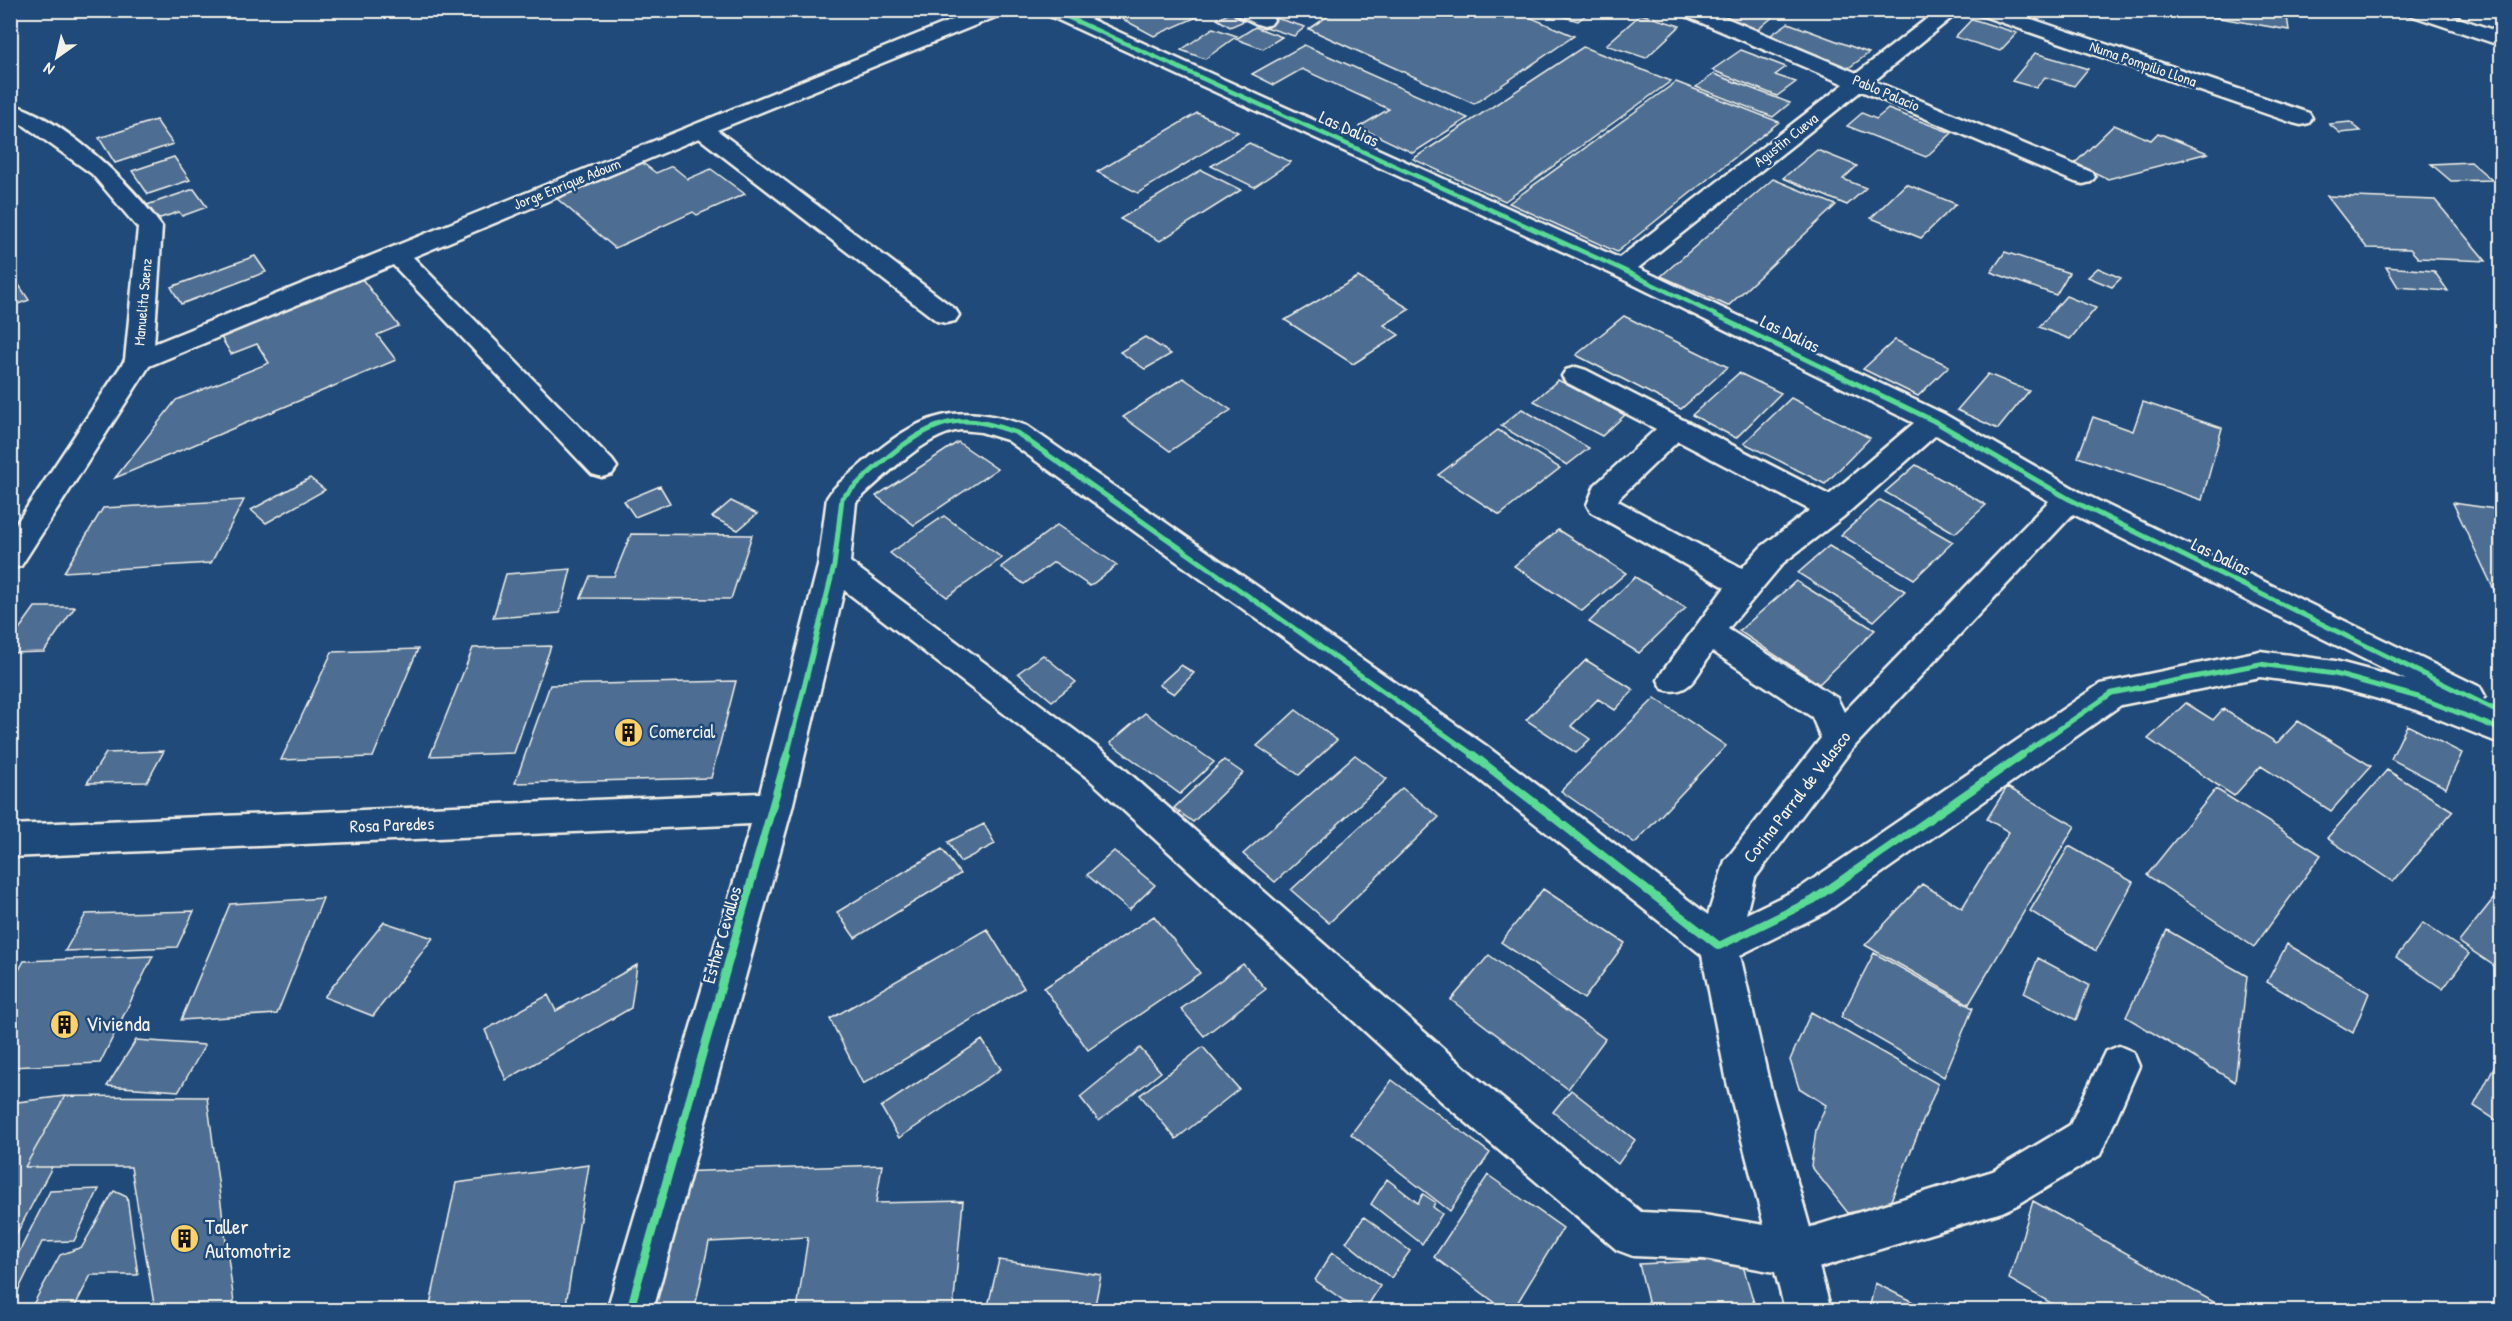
<svg xmlns="http://www.w3.org/2000/svg" width="2512" height="1321" font-family="'Patrick Hand',sans-serif">
	<style>
		.building { fill: #4d6e92; stroke: #f4f1e8; stroke-width: 1.5 }
		.lines { fill: none; stroke-linecap: round; stroke-linejoin: round }
		.lane-casing { stroke: #f4f1e8; stroke-width: 5 }
		.street-casing { stroke: #f4f1e8; stroke-width: 5 }
		.secondary-casing { stroke: #f4f1e8; stroke-width: 5 }
		.lane { fill: #1f4a7a; fill-rule: evenodd }
		.street { fill: #1f4a7a; fill-rule: evenodd }
		.secondary { fill: #1f4a7a; fill-rule: evenodd }
		.cycleway-far2-casing { stroke: #1f4a7a; stroke-width: 7 }
		.cycleway-far1-casing { stroke: #1f4a7a; stroke-width: 9 }
		.cycleway-casing { stroke: #1f4a7a; stroke-width: 11 }
		.cycleway-far2 { stroke: #5adb95; stroke-width: 4.5 }
		.cycleway-far1 { stroke: #5adb95; stroke-width: 5 }
		.cycleway { stroke: #5adb95; stroke-width: 8 }
		.labels { text-anchor: middle; stroke-width: 5; stroke-linejoin: round; paint-order: stroke }
		.far-street-label { font-size: 15px; fill: #f4f1e8; stroke: #1f4a7a }
		.street-label { font-size: 18px; fill: #f4f1e8; stroke: #1f4a7a }
		.poi-label { font-size: 18px; fill: #f4f1e8; stroke: #1f4a7a; text-anchor: start }
		.near-poi-label { font-size: 21px; fill: #f4f1e8; stroke: #1f4a7a; text-anchor: start }
	</style>
	<rect width="100%" height="100%" fill="#1f4a7a"/>
	<filter id="ink" filterUnits="userSpaceOnUse"><feTurbulence type="fractalNoise" baseFrequency=".0167" numOctaves="2"/><feDisplacementMap in="SourceGraphic" scale="12" xChannelSelector="R" yChannelSelector="G"/><feConvolveMatrix kernelMatrix="1 2 1 2 8 2 1 2 1" color-interpolation-filters="sRGB"/></filter>
	<g filter="url(#ink)">
		<path class="building" d="M1130,10H1186L1197,17L1154,36L1117,16Z
			M1337,10H1513L1574,36L1474,104L1309,29Z
			M1533,10H1562L1551,17Z
			M1567,10H1577L1587,14L1578,21L1561,16Z
			M1724,10H1781L1755,32L1714,18Z
			M2174,10H2286L2289,30Z
			M1231,13L1244,21L1230,27L1217,19Z
			M1641,14L1680,26L1646,58L1606,45Z
			M1273,17L1305,27L1294,36L1262,26Z
			M1972,19L2017,33L2000,51L1955,37Z
			M1788,23L1869,53L1846,70L1765,39Z
			M1255,27L1282,37L1263,49L1236,39Z
			M1213,28L1237,36L1205,59L1181,50Z
			M1304,45L1468,118L1413,153L1359,127L1389,109L1302,69L1274,85L1252,74Z
			M1583,47L1671,81L1505,201L1413,159Z
			M1741,50L1786,67L1775,75L1796,82L1777,96L1712,70Z
			M2035,53L2059,60L2088,69L2074,86L2045,77L2036,88L2012,81Z
			M1714,74L1790,103L1773,117L1696,87Z
			M1676,82L1779,122L1617,252L1509,203Z
			M1888,109L1952,133L1926,157L1847,126L1862,113L1876,119Z
			M1197,113L1238,132L1138,193L1097,172Z
			M156,120L173,144L115,163L99,138Z
			M2350,122L2361,131L2340,133L2329,124Z
			M2114,125L2151,140L2158,133L2208,153L2108,179L2075,163Z
			M1249,143L1291,162L1254,187L1211,166Z
			M1817,150L1857,166L1843,179L1866,188L1847,205L1783,178Z
			M174,157L190,180L148,194L132,171Z
			M640,161L656,173L672,166L688,179L711,169L745,194L697,215L693,212L615,248L555,197Z
			M2471,162L2492,180L2451,181L2431,164Z
			M1201,170L1241,190L1160,241L1120,219Z
			M1773,179L1836,205L1728,306L1661,276Z
			M1906,184L1956,204L1921,238L1871,218Z
			M194,189L207,207L182,216L179,212L157,219L147,205Z
			M2327,196L2435,200L2486,261L2418,258L2410,249L2367,248Z
			M2005,252L2069,273L2056,295L1991,272Z
			M255,256L266,272L181,304L171,287Z
			M2386,267L2434,271L2448,291L2398,287Z
			M2098,268L2121,278L2112,287L2088,277Z
			M1358,277L1410,309L1384,325L1399,335L1353,364L1285,320Z
			M362,279L399,326L377,335L396,360L115,478L176,400L269,363L257,344L231,354L219,334Z
			M17,282L29,300L10,307V284Z
			M2066,296L2096,308L2070,339L2039,327Z
			M1624,316L1728,367L1681,409L1576,355Z
			M1145,337L1171,354L1145,369L1120,352Z
			M1895,340L1949,366L1918,396L1863,369Z
			M1739,373L1781,393L1736,438L1692,415Z
			M1988,374L2029,391L1998,429L1957,410Z
			M1183,378L1231,410L1170,451L1123,417Z
			M1558,380L1625,415L1602,436L1534,401Z
			M1791,398L1870,438L1825,484L1744,443Z
			M2143,402L2222,428L2202,500L2078,457L2093,417L2133,431Z
			M1522,409L1589,448L1567,465L1501,426Z
			M1498,430L1560,468L1500,515L1438,475Z
			M958,442L997,469L914,525L876,496Z
			M1916,465L1986,505L1955,533L1885,492Z
			M310,478L325,490L266,523L251,510Z
			M660,486L670,503L635,517L624,501Z
			M244,500L211,563L64,572L103,508Z
			M1880,500L1953,542L1914,579L1841,535Z
			M731,501L757,514L738,530L712,517Z
			M2453,503L2502,510V593L2495,592Z
			M944,516L1002,558L947,597L890,553Z
			M1057,525L1117,565L1090,586L1054,562L1024,584L1001,567Z
			M1558,530L1626,573L1582,611L1514,566Z
			M631,534L752,535L731,599L581,598L590,576H614Z
			M1829,546L1905,591L1874,621L1798,573Z
			M571,569L560,613L493,618L506,574Z
			M1635,577L1686,608L1639,653L1589,622Z
			M1796,581L1875,630L1819,684L1739,631Z
			M35,607H75L44,652L10,653V642Z
			M551,646L514,753L430,756L473,648Z
			M418,649L373,757L281,760L332,652Z
			M1043,655L1076,682L1052,701L1018,673Z
			M1586,660L1634,690L1615,710L1598,699L1571,726L1590,739L1576,753L1526,720Z
			M1181,665L1194,673L1174,694L1159,685Z
			M736,681L711,778L515,783L550,685Z
			M1655,698L1726,746L1635,843L1561,791Z
			M2186,703L2213,720L2223,709L2277,743L2298,721L2371,766L2331,811L2261,766L2234,796L2148,739Z
			M1296,710L1337,740L1299,775L1257,746Z
			M1145,713L1214,762L1180,794L1110,743Z
			M2407,725L2462,753L2446,788L2391,759Z
			M164,751L147,782L87,783L106,753Z
			M1355,755L1387,779L1275,882L1243,854Z
			M1224,760L1243,773L1193,822L1174,808Z
			M2387,770L2453,811L2393,882L2327,838Z
			M2007,787L2075,826L1969,1004L1865,945L1922,884L1962,908L2009,832L1987,819Z
			M1402,788L1439,817L1329,923L1291,890Z
			M2216,789L2321,855L2254,947L2147,875Z
			M984,824L995,844L960,862L948,842Z
			M2069,846L2133,882L2096,951L2030,911Z
			M942,849L960,874L855,938L837,912Z
			M1114,851L1155,885L1129,910L1087,875Z
			M2502,888V971L2459,942Z
			M1543,889L1625,943L1584,999L1501,942Z
			M323,898L277,1014L181,1020L230,904Z
			M194,911L177,947L65,951L86,914Z
			M1154,916L1200,973L1088,1050L1044,988Z
			M384,922L433,938L373,1016L324,997Z
			M2423,923L2469,954L2443,989L2396,957Z
			M987,929L1024,988L863,1084L830,1019Z
			M2167,930L2247,976L2235,1082L2126,1017Z
			M2287,944L2369,993L2353,1033L2267,982Z
			M1874,953L1973,1008L1944,1077L1841,1017Z
			M1489,955L1605,1039L1568,1089L1451,1000Z
			M153,956L100,1063L10,1067V986L24,961Z
			M2038,958L2089,985L2076,1020L2024,993Z
			M1243,964L1266,989L1204,1036L1181,1009Z
			M637,965L631,1008L506,1080L485,1030L548,995L556,1011Z
			M1811,1012L1938,1084L1889,1205L1848,1213L1811,1166L1816,1130L1826,1105L1799,1088L1790,1060Z
			M136,1040L205,1045L179,1091L107,1086Z
			M982,1040L1001,1069L899,1138L881,1107Z
			M1203,1047L1239,1089L1176,1139L1140,1095Z
			M1140,1048L1161,1072L1099,1121L1080,1097Z
			M2502,1051V1124L2474,1106Z
			M1392,1080L1490,1153L1450,1211L1351,1134Z
			M1571,1090L1635,1140L1618,1164L1553,1112Z
			M65,1096L25,1167H52L10,1246V1103Z
			M65,1096L207,1097L235,1310H155L131,1167H25Z
			M589,1165L565,1310H429L456,1183Z
			M882,1165L876,1203L963,1201L953,1310H797L808,1237L709,1242L695,1307L644,1309L675,1172Z
			M1488,1175L1563,1228L1513,1310H1505L1434,1257Z
			M1387,1179L1418,1203L1423,1194L1435,1202L1433,1207L1442,1214L1422,1244L1371,1204Z
			M99,1189L74,1241L42,1242L10,1307V1270L50,1191Z
			M114,1191L127,1197L138,1275H91L73,1310H30L60,1255L82,1247Z
			M2033,1201L2228,1310H2063L2009,1279Z
			M1364,1217L1410,1251L1391,1278L1346,1242Z
			M1332,1252L1380,1286L1365,1310H1357L1315,1280Z
			M1741,1259L1756,1310H1650L1639,1264Z
			M999,1260L1101,1275L1094,1310H987Z
			M1875,1283L1929,1310H1869Z"/>
		<g class="lines">
			<defs>
				<path id="lane" d="M2119,1046L2133,1052L2139,1066L2100,1155L2017,1205L2002,1212L1795,1275L1779,1269L1773,1253L1779,1237L1993,1171L2070,1125L2105,1052Z"/>
				<path id="street" d="M977,10H1006L1003,14L717,130L955,309L959,315L955,321L946,323L937,321L699,138L413,257L612,460L617,467L612,474L602,477L592,474L393,265L149,366L139,369L129,366L125,360L129,354Z
					M1042,10H1070L1619,258L1844,84L1681,14L1678,10H1707L1857,73L1938,10H1961L1874,81L2091,172L2095,177L2091,182L2083,184L2075,182L1861,91L1638,268L1944,414L2080,492L2480,687L2485,696L2478,706L2502,715V744L2411,708L2335,687L2260,677L2121,705L1826,912L1740,955L1769,1082L1817,1253L1816,1256L1831,1310H1785L1775,1272L1704,1259L1633,1256L1617,1250L1441,1101L1089,779L844,590L792,808L653,1310H607L751,824L10,857V825L760,793L818,566L827,498C835,484 851,474 863,463C920,414 955,400 1027,426L1485,745L1708,915L1725,861L1821,738L1812,717L1712,651C1699,671 1691,698 1663,689L1658,680L1663,671L1725,587L1591,512L1587,505L1595,485L1656,429L1566,382L1562,376L1566,370L1576,367L1586,370L1829,495L1914,423L1612,274L1045,14ZM961,430L981,432L1007,440L1461,765L1702,955L1727,1082L1764,1225L1704,1215L1641,1212L1471,1073L1113,759L850,562L856,502C883,478 925,434 961,430ZM1936,435L2049,501L1844,712L1837,698L1728,629L1783,563L1843,517ZM1678,441L1810,510L1761,547L1742,568L1618,501L1620,497ZM2073,514L2406,680L2335,661L2260,651L2100,684L1800,888L1746,914L1755,878L1851,750Z
					M1233,10C1247,10 1265,7 1274,20L1271,24L1264,26L1257,24L1236,14Z
					M1974,10H2005L2309,113L2312,118L2309,123L2301,125L2293,123L1977,14Z
					M2404,10H2435L2502,33V46L2407,14Z"/>
				<path id="secondary" d="M10,104C62,117 132,184 162,227L153,360L21,566L10,569V533L125,360L138,228L92,174L25,126L10,119Z"/>
			</defs>
			<use href="#lane" class="lane-casing"/>
			<use href="#street" class="street-casing"/>
			<use href="#secondary" class="secondary-casing"/>
			<use href="#lane" class="lane"/>
			<use href="#street" class="street"/>
			<use href="#secondary" class="secondary"/>
			<defs>
				<path id="cycleway-far2" d="M1052,10L1621,269L1740,327"/>
				<path id="cycleway-far1" d="M1737,326L1934,421L2069,499L2502,713
					M787,756L834,566L842,498C871,472 913,428 953,422C974,418 997,426 1017,433L1475,756
					M2020,756L2112,693L2260,664L2335,674L2418,697L2502,730"/>
				<path id="cycleway" d="M1473,755L1719,946L1813,900L2022,755
					M630,1310L787,755"/>
			</defs>
			<use href="#cycleway-far2" class="cycleway-far2-casing"/>
			<use href="#cycleway-far1" class="cycleway-far1-casing"/>
			<use href="#cycleway" class="cycleway-casing"/>
			<use href="#cycleway-far2" class="cycleway-far2"/>
			<use href="#cycleway-far1" class="cycleway-far1"/>
			<use href="#cycleway" class="cycleway"/>
		</g>
	</g>
	<defs>
		<symbol id="building-disc" viewBox="-11 -11 22 22"><circle r="9.5" fill="#ffd166" stroke="#1f4a7a"/><path d="M-4-6H4V6H1V3H-1V6H-4ZM-2.5-4.3h1.7v1.8h-1.7ZM.8-4.3h1.7v1.8H.8ZM-2.5-1h1.7V.8h-1.7ZM.8-1h1.7V.8H.8Z" fill="#111"/></symbol>
	</defs>
	<g fill-rule="evenodd">
		<use href="#building-disc" x="612" y="716" width="33" height="33"/>
		<use href="#building-disc" x="48" y="1008" width="33" height="33"/>
		<use href="#building-disc" x="168" y="1222" width="33" height="33"/>
	</g>
	<g class="labels">
		<g class="far-street-label">
			<text transform="translate(2143 64) rotate(19)" y="5">Numa Pompilio Llona</text>
			<text transform="translate(1886 93) rotate(23)" y="5">Pablo Palacio</text>
			<text transform="translate(1786 140) rotate(-38)" y="5">Agustin Cueva</text>
			<text transform="translate(567 184) rotate(-22)" y="5">Jorge Enrique Adoum</text>
			<text transform="translate(143 302) rotate(-85)" y="5">Manuelita Saenz</text>
		</g>
		<g class="street-label">
			<text transform="translate(1349 129) rotate(24)" y="6">Las Dalias</text>
			<text transform="translate(1790 334) rotate(26)" y="6">Las Dalias</text>
			<text transform="translate(2221 557) rotate(26)" y="6">Las Dalias</text>
			<text transform="translate(1797 797) rotate(-52)" y="6">Corina Parral de Velasco</text>
			<text transform="translate(392 825) rotate(-2)" y="6">Rosa Paredes</text>
			<text transform="translate(722 935) rotate(-74)" y="6">Esther Cevallos</text>
		</g>
		<g class="poi-label">
			<text x="649" y="738">Comercial</text>
		</g>
		<g class="near-poi-label">
			<text x="86" y="1031">Vivienda</text>
			<text x="205" y="1234">Taller<tspan x="205" dy="24">Automotriz</tspan></text>
		</g>
	</g>
	<rect width="2512" height="1321" fill="none" stroke="#1f4a7a" stroke-width="36"/>
	<rect x="18" y="18" width="2476" height="1285" fill="none" stroke="#f4f1e8" stroke-width="2" filter="url(#ink)"/>
	<g transform="translate(57 57) rotate(214)" stroke="#1f4a7a" stroke-width="4.5" paint-order="stroke">
	<path d="M0-4.5L10 22L0 15L-10 22Z" fill="#f4f1e8"/>
	<text y="-9" font-size="16" font-weight="bold" text-anchor="middle" fill="#f4f1e8">N</text>
	</g>
</svg>
